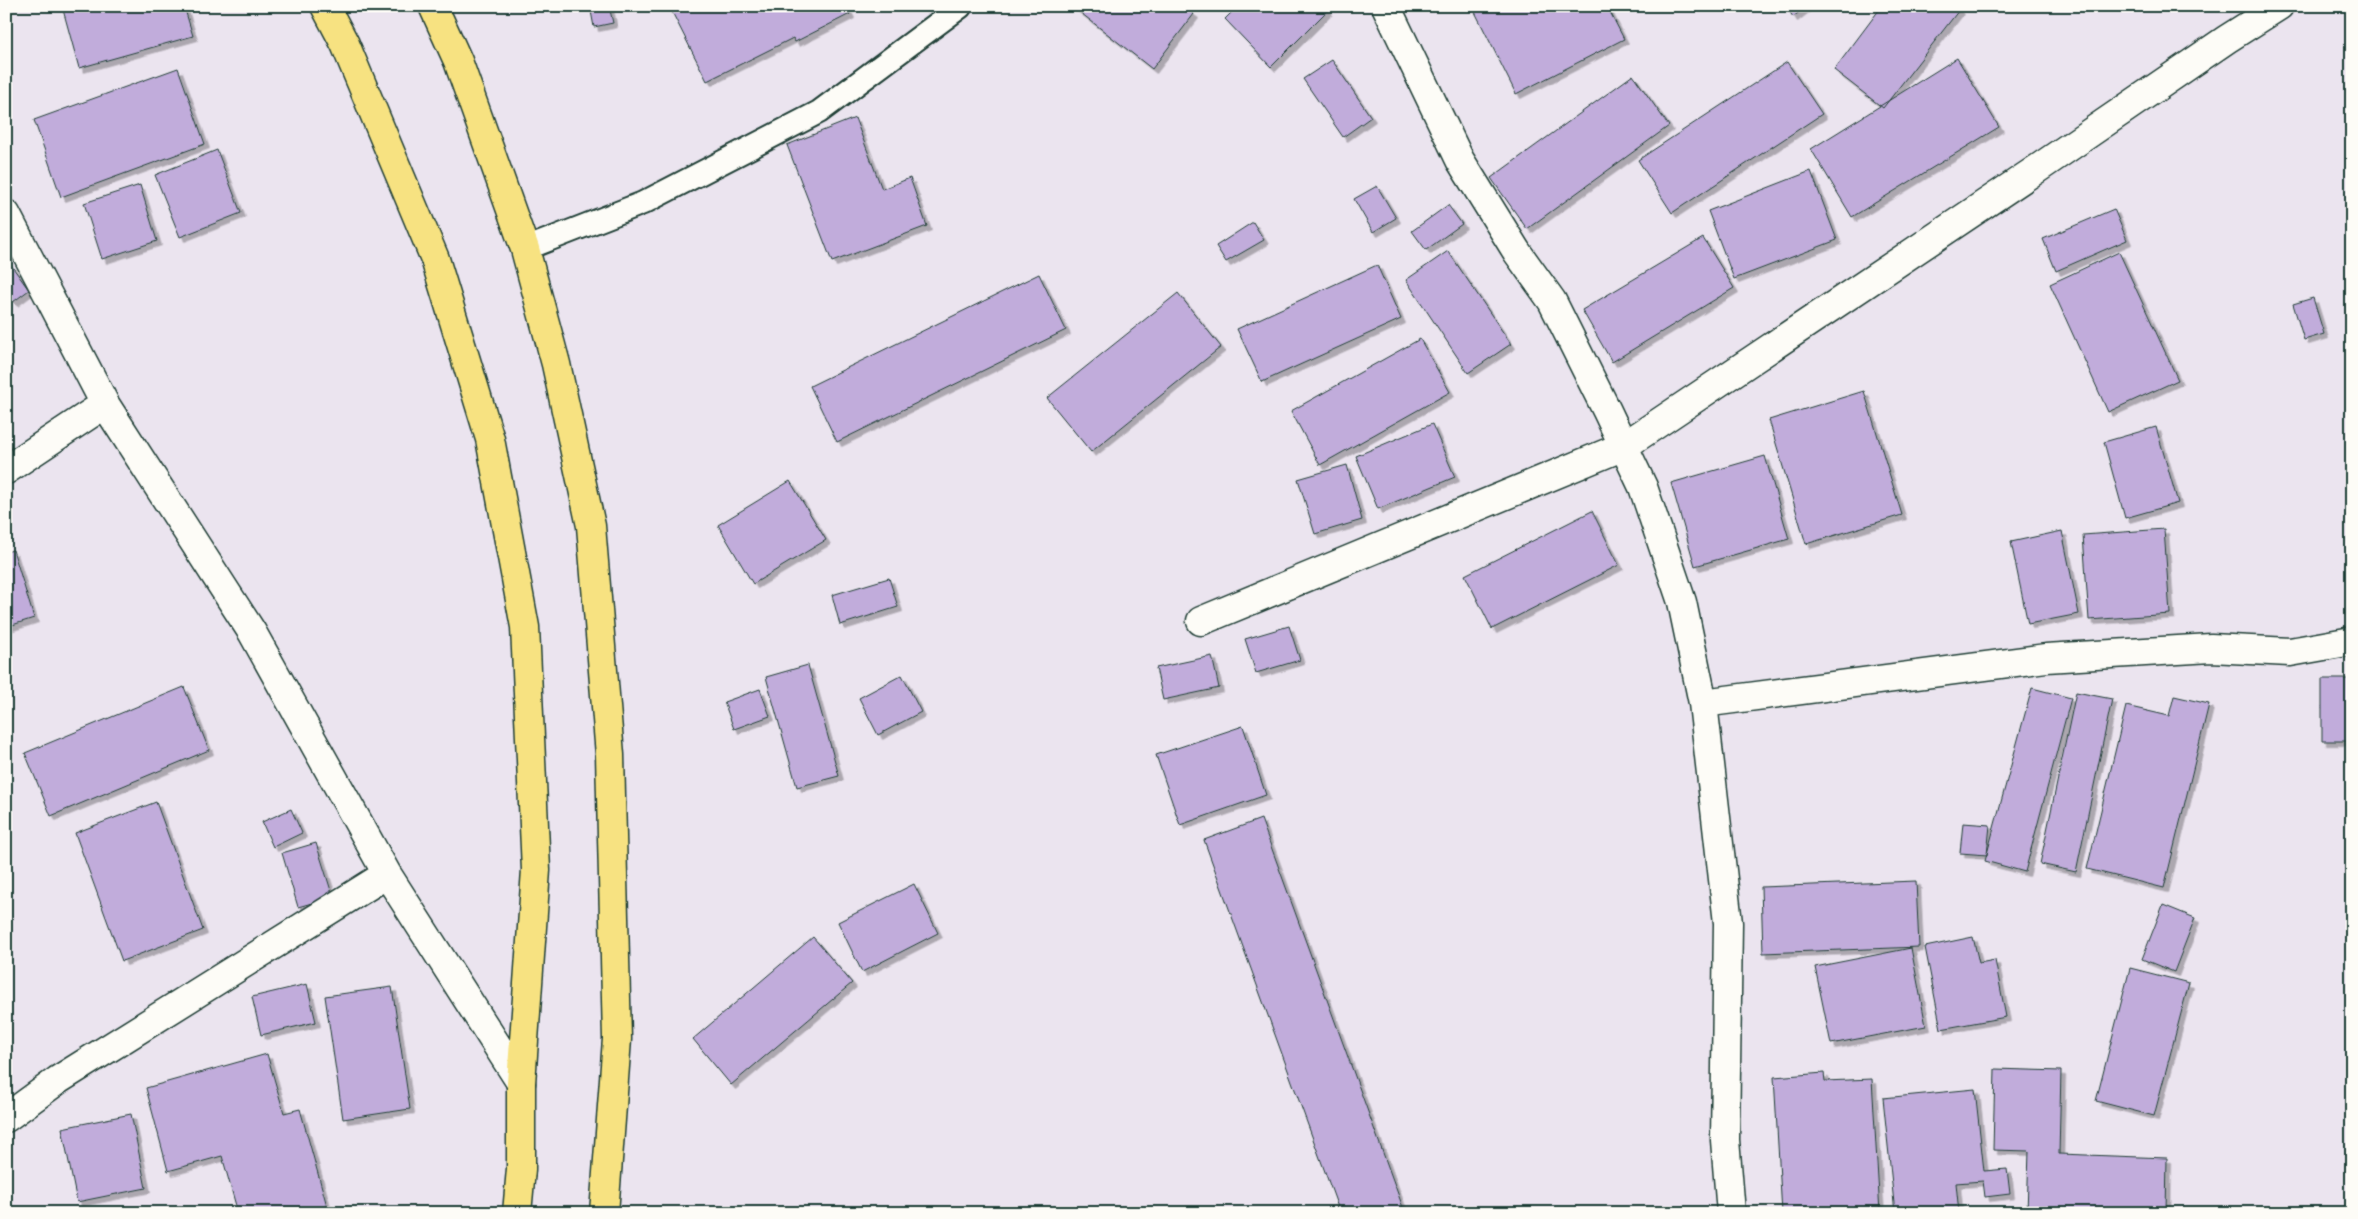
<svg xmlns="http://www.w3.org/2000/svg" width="2358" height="1219" font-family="'Architects Daughter',sans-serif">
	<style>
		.building { fill: #c1acdb; stroke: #1f3d34; filter: url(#shadow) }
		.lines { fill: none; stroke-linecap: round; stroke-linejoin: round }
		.lane-casing { stroke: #1f3d34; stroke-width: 26 }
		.street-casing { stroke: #1f3d34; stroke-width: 31 }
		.primary-casing { stroke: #1f3d34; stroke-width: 31 }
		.lane { stroke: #fdfcf7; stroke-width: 22 }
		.street { stroke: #fdfcf7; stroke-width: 28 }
		.primary { stroke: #f7e281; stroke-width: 28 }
	</style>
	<defs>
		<filter id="shadow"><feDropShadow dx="4.5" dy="4.5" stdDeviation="0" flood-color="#0004"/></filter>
	</defs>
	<rect width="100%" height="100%" fill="#ebe4ef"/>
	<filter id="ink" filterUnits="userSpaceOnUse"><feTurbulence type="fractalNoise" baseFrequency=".02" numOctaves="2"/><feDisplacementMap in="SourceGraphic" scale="10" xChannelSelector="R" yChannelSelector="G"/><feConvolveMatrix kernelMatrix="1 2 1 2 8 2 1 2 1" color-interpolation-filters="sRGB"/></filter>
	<g filter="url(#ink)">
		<path class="building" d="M62,6H184L193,36L79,68Z
			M590,6H609L613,23L594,27Z
			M669,6H846L850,14L795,42L793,38L707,81Z
			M1072,6H1183L1194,14L1152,69Z
			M1238,6H1324L1328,10L1271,67L1225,19Z
			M1486,6H1607L1624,39L1516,94L1475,12Z
			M1786,6H1807L1793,17Z
			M1882,6H1955L1959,10L1883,108L1834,70Z
			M1957,58L1999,127L1852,217L1811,149Z
			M1332,60L1371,117L1343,137L1303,79Z
			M1787,62L1822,114L1672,213L1638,160Z
			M178,68L205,144L61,197L34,120Z
			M1633,75L1669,126L1527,229L1491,178Z
			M855,118L882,189L910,178L927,226L832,262L787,145Z
			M217,150L241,213L180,237L155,175Z
			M1811,171L1837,240L1734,279L1708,211Z
			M140,185L157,241L102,259L84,203Z
			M1377,186L1396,218L1373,232L1354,199Z
			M1448,205L1462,224L1426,250L1412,231Z
			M2114,209L2127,240L2056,271L2043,239Z
			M1253,222L1264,240L1226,262L1216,246Z
			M1703,238L1734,288L1612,362L1582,310Z
			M1448,251L1511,344L1468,373L1406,280Z
			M2119,252L2178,380L2108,412L2050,284Z
			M11,265L29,290L13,302L6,293V269Z
			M1377,265L1401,319L1262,382L1237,329Z
			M1039,274L1066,330L837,442L810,386Z
			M1178,293L1221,347L1091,452L1047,398Z
			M2313,298L2324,334L2304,340L2293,304Z
			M1420,339L1450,392L1320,465L1291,411Z
			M1864,391L1902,515L1806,544L1769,420Z
			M1432,424L1455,477L1378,509L1356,456Z
			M2156,427L2178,503L2125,518L2104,442Z
			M1765,456L1789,539L1695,566L1671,483Z
			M1347,465L1362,520L1315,534L1298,479Z
			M790,481L826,540L753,584L718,525Z
			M1592,511L1619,565L1492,629L1465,575Z
			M2164,529L2170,614L2089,620L2083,535Z
			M2062,531L2079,614L2028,624L2011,542Z
			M13,550L34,618L6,627V552Z
			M889,578L898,607L840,625L832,595Z
			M1289,626L1300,660L1256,673L1245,639Z
			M1212,656L1219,688L1163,700L1156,668Z
			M808,665L839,776L797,787L766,677Z
			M902,675L921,712L878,735L859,698Z
			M2322,679H2352V741H2322Z
			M184,687L209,750L51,816L25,753Z
			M2032,688L2071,698L2025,872L1985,861Z
			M760,689L770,716L734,729L724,702Z
			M2076,692L2112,699L2076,872L2040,864Z
			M2174,696L2209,704L2164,888L2087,869L2126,706L2169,716Z
			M1243,726L1266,795L1180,825L1156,755Z
			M156,802L203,930L122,961L75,833Z
			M291,809L302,833L273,847L262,822Z
			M1261,819L1405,1213H1340L1204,840Z
			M1963,823L1990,825L1987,855L1960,853Z
			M316,843L333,897L298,907L282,853Z
			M1916,881L1919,947L1763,953L1761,887Z
			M914,884L938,933L862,972L838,922Z
			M2163,905L2195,918L2174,972L2142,959Z
			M813,937L852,983L731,1085L693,1039Z
			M1973,937L1979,963L1995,960L2006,1017L1941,1029L1925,947Z
			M1911,948L1926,1026L1831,1044L1815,967Z
			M2130,968L2189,983L2154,1116L2096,1101Z
			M307,984L316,1022L261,1035L252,997Z
			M392,987L410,1109L343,1119L325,996Z
			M267,1054L284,1113L300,1109L327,1206L304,1213H238L222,1156L168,1171L146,1088Z
			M1995,1069L2061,1071L2059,1154L2167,1158L2166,1213H2027L2029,1151L1993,1150Z
			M1824,1073L1825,1081L1872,1079L1880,1213H1782L1774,1077Z
			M1975,1089L1984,1171L2007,1169L2010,1194L1985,1197L1983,1181L1956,1183L1959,1213H1895L1883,1098Z
			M131,1114L146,1188L77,1202L62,1128Z
			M6,1198L15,1213H6Z"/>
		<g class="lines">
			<defs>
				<path id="lane" d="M525,249L643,203L819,112L960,7"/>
				<path id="street" d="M1386,6L1460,160L1517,252L1552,301L1607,411L1643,487L1682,602L1703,703L1728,923L1725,1140L1731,1213
					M6,214L105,404L252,632L387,874L521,1083
					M6,470L105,404
					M1201,621L1624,446L2040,167L2227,39L2279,6
					M1703,703L2046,658L2211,648L2290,652L2352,641
					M6,1118L58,1080L387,874"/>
				<path id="primary" d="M325,6L345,44L435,259L490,439L525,627L536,870L521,1083V1169L517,1213
					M433,6L458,61L525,249L556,364L591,526L610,755L617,1039L604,1213"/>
			</defs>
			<use href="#lane" class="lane-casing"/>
			<use href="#street" class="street-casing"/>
			<use href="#primary" class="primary-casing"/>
			<use href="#lane" class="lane"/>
			<use href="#street" class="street"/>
			<use href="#primary" class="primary"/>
		</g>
	</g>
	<rect width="2358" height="1219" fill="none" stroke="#fdfcf7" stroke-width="25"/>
	<rect x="12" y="12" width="2333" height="1194" fill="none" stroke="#1f3d34" stroke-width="2" filter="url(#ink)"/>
</svg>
